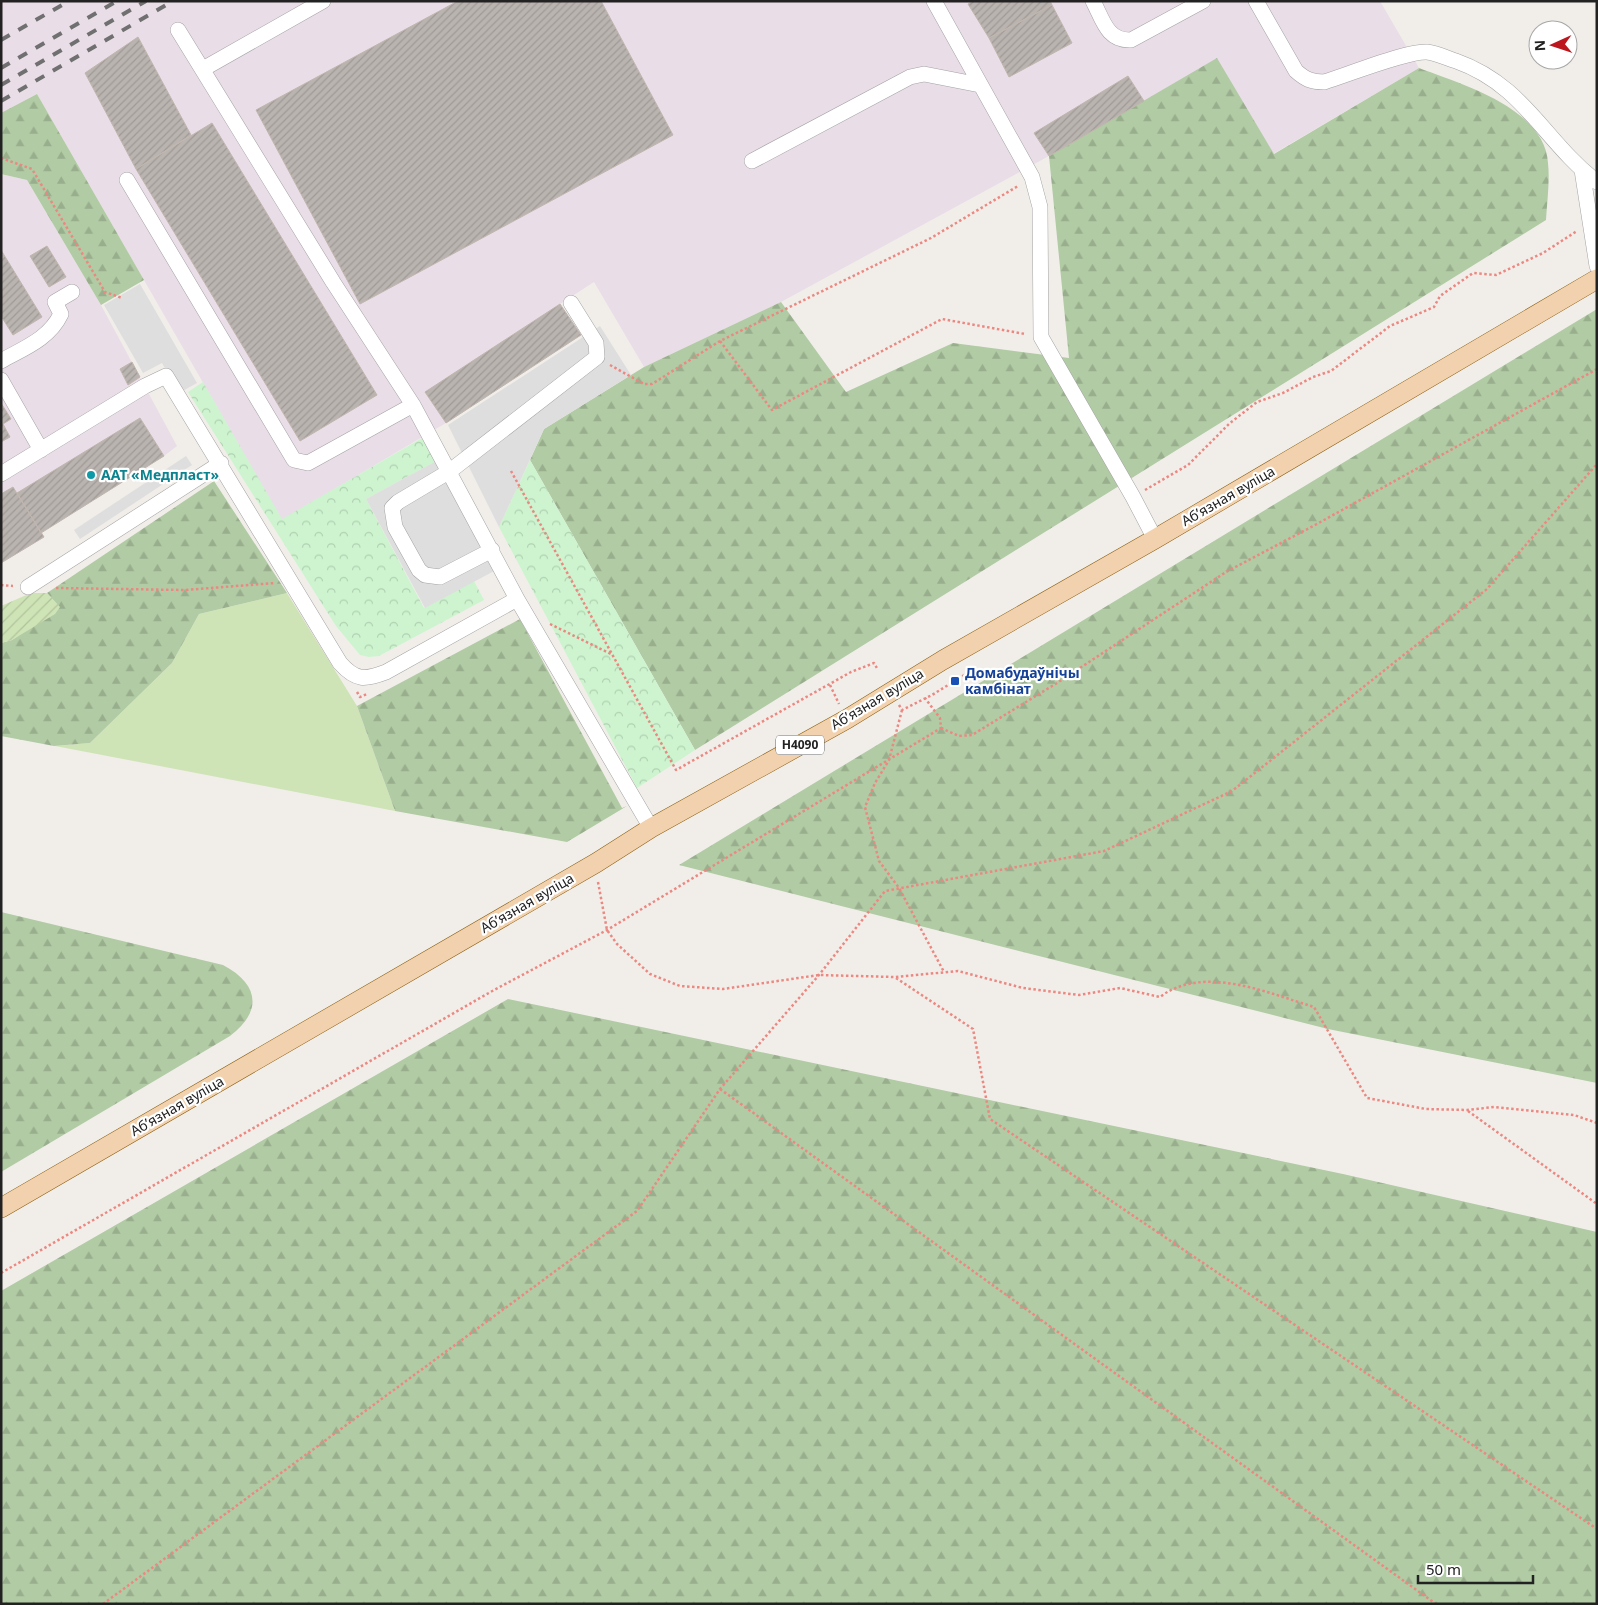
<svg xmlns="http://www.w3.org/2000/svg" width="1598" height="1605" font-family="'Noto Sans',sans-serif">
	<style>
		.industrial { fill: #e9dde7 }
		.grass { fill: #cfe4b6 }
		.forest { fill: url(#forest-firs) }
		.park { fill: url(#park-crowns) }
		.garden { fill: url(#garden-furrows) }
		.parking { fill: #dedede }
		.building { fill: url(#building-hatch); stroke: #c1b6ae }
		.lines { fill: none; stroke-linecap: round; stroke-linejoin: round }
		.minor-casing { stroke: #a3a3a3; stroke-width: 16 }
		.major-casing { stroke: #8e6012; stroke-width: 20 }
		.path { stroke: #eb8881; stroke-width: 2.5; stroke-dasharray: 2.5 2.5; stroke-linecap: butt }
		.minor { stroke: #fff; stroke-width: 15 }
		.major { stroke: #f2d2ae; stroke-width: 19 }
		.rail { stroke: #707070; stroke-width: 4; stroke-dasharray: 10 10; stroke-linecap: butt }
		.culture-dot { fill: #0f9aa8; stroke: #fff; stroke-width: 2 }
		.transit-dot { fill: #1a4fb4; stroke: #fff; stroke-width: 2 }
		.labels { text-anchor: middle; stroke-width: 4.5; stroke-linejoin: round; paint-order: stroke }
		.shield { fill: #fff; stroke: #646464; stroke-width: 1 }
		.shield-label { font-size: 12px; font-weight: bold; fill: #222 }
		.culture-label { font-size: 14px; font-weight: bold; fill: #0d838f; stroke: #fff; text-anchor: start }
		.street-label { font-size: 14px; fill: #222; stroke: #fff }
		.transit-label { font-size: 14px; font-weight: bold; fill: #164399; stroke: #fff; text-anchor: start }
	</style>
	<defs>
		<pattern id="forest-firs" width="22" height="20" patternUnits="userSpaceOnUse" patternTransform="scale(1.25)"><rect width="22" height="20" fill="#b1cba4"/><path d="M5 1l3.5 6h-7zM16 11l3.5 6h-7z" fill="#98ae8d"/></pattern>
		<pattern id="park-crowns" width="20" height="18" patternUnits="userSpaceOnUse" patternTransform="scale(1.25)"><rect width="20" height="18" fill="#cdf4cf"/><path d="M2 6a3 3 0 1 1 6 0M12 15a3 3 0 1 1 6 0" fill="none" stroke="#b0d1b1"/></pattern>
		<pattern id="garden-furrows" width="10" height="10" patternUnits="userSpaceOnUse" patternTransform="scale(1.25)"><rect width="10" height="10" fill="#cfe4b6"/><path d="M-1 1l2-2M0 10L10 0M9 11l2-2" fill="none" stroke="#b1c39c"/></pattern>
		<pattern id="building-hatch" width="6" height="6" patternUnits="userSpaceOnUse" patternTransform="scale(1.25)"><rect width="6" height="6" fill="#bab4b0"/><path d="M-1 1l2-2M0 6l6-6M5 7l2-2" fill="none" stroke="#a09a97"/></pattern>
	</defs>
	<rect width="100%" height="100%" fill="#f1eeea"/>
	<path class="industrial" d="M1,1H1380L1419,68L1273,154L1217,59L1049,156L781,302L644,367L594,282L560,304L581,335L446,423L282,520L37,94L1,113Z
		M1,174L27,180L101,305L177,446L164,456L41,532L44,537L1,563Z"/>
	<path class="grass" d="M287,593L357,706L395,811L55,746L90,743L172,663L199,614Z"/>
	<path class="forest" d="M1217,58L1274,154L1419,68C1461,84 1545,108 1548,163C1550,181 1547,202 1546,220L695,750L530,460L544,429L644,367L781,302L846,392L953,343L1069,358L1049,156Z
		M37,94L144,280L101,305L27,180L1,174V113Z
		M1597,309V1083L1328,1029L679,865Z
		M214,481L287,593L199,614L172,663L90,743L54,746L1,736V643L12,640L59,607L47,593Z
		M520,619L622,808L627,806L567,842L395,811L357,706Z
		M1,912L223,965C259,984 263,1011 230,1036L1,1172Z
		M508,999L1343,1174L1597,1232V1604H1V1291Z"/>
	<path class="park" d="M203,382L282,519L429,434L438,460L366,499L424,608L474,581L484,600L379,656L369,657L360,655L336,626L188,392Z
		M530,460L695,750L637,788L499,527Z"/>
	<path class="garden" d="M31,593H47L60,607L55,614L12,640L1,643V606Z"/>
	<path class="parking" d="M140,284L197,383L179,393L162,363L143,373L104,305Z
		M600,326L631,375L544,429L499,527L448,425Z
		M186,456L192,465L80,539L74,530Z
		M438,460L496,570L425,608L366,499Z"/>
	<path class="building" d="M458,1H601L673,135L360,304L256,110Z
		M973,1H1050L1052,5L989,38L968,4Z
		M1052,5L1072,43L1009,77L989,38Z
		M138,37L191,135L136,169L85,73Z
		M1128,76L1144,101L1049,156L1034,133Z
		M212,123L377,395L300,441L136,169Z
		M47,246L66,277L49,287L30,256Z
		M1,250L42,317L13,335L1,316Z
		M560,304L581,335L446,423L425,392Z
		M132,362L140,377L128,385L120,369Z
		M1,403L11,419L3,424L10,437L1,442Z
		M140,418L164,456L41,533L17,493Z
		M13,487L44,537L1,563V494Z"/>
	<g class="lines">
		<defs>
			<path id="minor" d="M934,1L1032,177L1040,207L1041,337L1133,497L1155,539
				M1093,1C1103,20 1107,41 1131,40L1203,1
				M1256,1L1296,71C1305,79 1311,82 1324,82C1347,75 1406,51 1427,52C1436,53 1447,58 1456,61C1524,85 1544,141 1597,182
				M178,30L333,282L413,405L517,599
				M203,69L323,1
				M752,161L910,77L924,74L980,85
				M1582,170L1597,266
				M127,180L294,460L308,463L413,405
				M1,361C24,348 49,339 61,314L55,302L72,292
				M1,380L41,450
				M1,474L145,386L166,376L340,663C356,681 365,680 386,672L517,599L651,828
				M492,550L440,577L425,575L419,570L395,527L392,508L398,502L450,471L597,357L596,343L571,303
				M28,587L221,463"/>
			<path id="major" d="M1,1208L596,863L651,828L847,719L943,660L1155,539L1597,279"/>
		</defs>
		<use href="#minor" class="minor-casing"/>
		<use href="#major" class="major-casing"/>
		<path class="path" d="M1,158L32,169L105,292L122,298
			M720,341L772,410L942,319L1025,334
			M610,365L644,384H652L720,341L931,238L1018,186
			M511,471L676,770L851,672L874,663L878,670
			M1145,490L1188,465L1230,423L1257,402L1283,393L1313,377L1331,371L1390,326L1434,307L1440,296L1473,273L1496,275L1543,253L1577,231
			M1,585L13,586
			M56,588L185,590L275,583
			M550,624L611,654
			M830,685L839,704
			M357,692L360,697L367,694
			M899,705L902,710L932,695L974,669
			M902,710L889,760L875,783L865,807L879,861L899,888L944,972
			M941,728L959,736L972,735L1057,683L1226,572L1315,525L1597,369
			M598,882L607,930L617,944L650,974L680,986L723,989L819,975L895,977L958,971L1023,988L1079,995L1120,988L1160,997C1203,964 1268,993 1314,1007L1367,1098L1426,1109L1467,1110L1494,1107L1574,1115L1597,1123
			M896,978L973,1029L990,1119L1597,1529
			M720,1089L1436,1604
			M1468,1111L1597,1204
			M1,1273L494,990L607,930L941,728L940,718L925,698
			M103,1604L637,1211L720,1089L819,975L885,891L1104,851L1232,791L1487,589L1597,464"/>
		<use href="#minor" class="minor"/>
		<use href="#major" class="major"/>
		<path class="rail" d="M1,40L69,1
			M1,68L117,1
			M1,85L146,1
			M1,101L173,1"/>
	</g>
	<circle class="culture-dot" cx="91" cy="475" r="5"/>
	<rect class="transit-dot" x="950" y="676" width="10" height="10" rx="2.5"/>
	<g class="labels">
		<rect class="shield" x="776" y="735.5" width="48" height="19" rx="4"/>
		<g class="shield-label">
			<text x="800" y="749">Н4090</text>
		</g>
		<g class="culture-label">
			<text x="101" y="480">ААТ «Медпласт»</text>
		</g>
		<g class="street-label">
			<text transform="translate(1228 496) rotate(-30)" y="5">Абʼязная вуліца</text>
			<text transform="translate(877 699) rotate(-31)" y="5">Абʼязная вуліца</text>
			<text transform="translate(527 903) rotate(-30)" y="5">Абʼязная вуліца</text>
			<text transform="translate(177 1106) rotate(-30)" y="5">Абʼязная вуліца</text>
		</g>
		<g class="transit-label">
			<text x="965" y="678">Домабудаўнічы<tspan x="965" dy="16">камбінат</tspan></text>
		</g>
	</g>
	<rect width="1598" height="1605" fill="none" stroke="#222222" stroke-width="5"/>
	<g transform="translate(1553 45) rotate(267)"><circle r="24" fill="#ffffff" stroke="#a7a7a7"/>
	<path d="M0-4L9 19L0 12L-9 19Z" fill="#bc171e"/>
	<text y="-8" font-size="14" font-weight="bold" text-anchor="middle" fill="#222222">N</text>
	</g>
	<path d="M1418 1575v8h115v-8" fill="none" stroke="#222222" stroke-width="2.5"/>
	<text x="1426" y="1575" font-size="15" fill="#222222" stroke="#ffffff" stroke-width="4" paint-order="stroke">50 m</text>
</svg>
